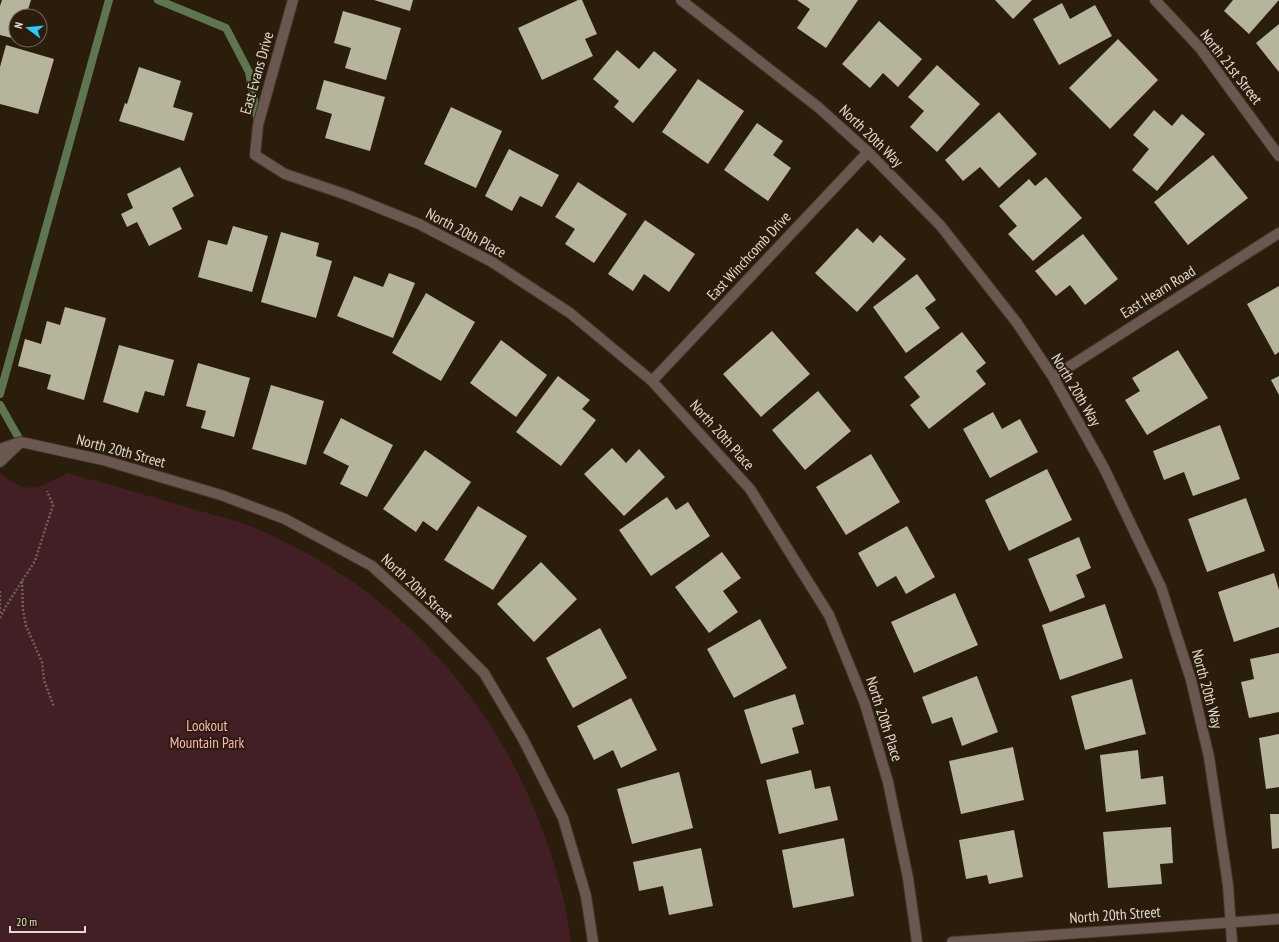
<svg xmlns="http://www.w3.org/2000/svg" width="1279" height="942" font-family="'PT Sans Narrow',sans-serif">
	<style>
		.green { fill: #421f25 }
		.lines { fill: none; stroke-linecap: round; stroke-linejoin: round }
		.stream { stroke: #5e7551; stroke-width: 8 }
		.building { fill: #b6b49c }
		.minor-casing { stroke: #443727; stroke-width: 12 }
		.path { stroke: #6d6253; stroke-width: 2.5; stroke-dasharray: 2 2; stroke-linecap: butt }
		.minor { stroke: #695750; stroke-width: 10 }
		.labels { text-anchor: middle; stroke-width: 4; stroke-linejoin: round; paint-order: stroke }
		.street-label { font-size: 15px; fill: #e2dacf; stroke: #2a1d0c }
		.park-label { font-size: 15px; fill: #feb2bc; stroke: #2a1d0c }
	</style>
	<rect width="100%" height="100%" fill="#2a1d0c"/>
	<path class="green" d="M0,473C28,496 38,489 67,473C112,485 156,498 200,511C217,516 236,520 253,527C396,587 500,701 549,848C559,879 567,910 571,942H0Z"/>
	<g class="lines">
		<path class="stream" d="M158,0L226,28L249,72L258,123
			M0,394L109,0
			M0,405L21,442"/>
	</g>
	<path class="building" d="M2,0H31L26,16H16V39L0,35V6Z
		M374,0H413L410,11Z
		M578,0H582L597,34L585,39L593,56L542,80L518,28Z
		M797,0H858L826,48L797,28L810,9Z
		M995,0H1032L1013,19Z
		M1233,0H1279L1249,34L1224,11Z
		M1062,3L1070,19L1095,5L1112,36L1059,65L1033,19Z
		M343,11L401,28L386,80L345,68L351,48L334,43Z
		M879,21L922,59L898,87L883,73L870,88L842,64Z
		M1279,24V72L1256,43Z
		M1118,39L1158,80L1110,129L1069,88Z
		M6,45L54,59L38,114L0,104V67Z
		M617,50L639,69L654,51L677,70L633,123L614,107L619,101L593,79Z
		M937,65L980,104L937,152L910,127L924,111L908,97Z
		M139,67L181,81L173,107L193,113L184,141L119,121L125,103L127,104Z
		M698,79L744,111L708,164L662,132Z
		M324,80L385,97L370,151L325,138L332,114L316,109Z
		M451,107L502,131L476,188L424,164Z
		M1154,110L1172,126L1182,114L1205,134L1157,191L1132,170L1149,149L1133,135Z
		M999,112L1037,154L999,188L980,167L963,181L945,160Z
		M757,123L783,141L773,155L791,168L768,201L724,170Z
		M509,149L559,175L542,207L520,196L512,211L485,196Z
		M1213,155L1248,198L1188,245L1154,202Z
		M180,167L194,196L172,208L182,229L149,246L137,222L127,227L121,214L133,208L127,194Z
		M1046,177L1082,218L1033,261L1008,234L1017,226L999,206L1029,179L1035,186Z
		M578,182L627,214L594,263L565,244L575,229L555,217Z
		M645,220L695,254L669,292L644,274L633,291L608,274Z
		M233,226L268,236L252,292L198,277L208,240L227,245Z
		M857,228L873,243L880,235L906,259L857,312L815,273Z
		M281,232L319,243L316,256L332,261L316,318L261,302Z
		M1083,234L1118,279L1085,305L1070,285L1056,296L1035,271Z
		M389,273L415,283L393,338L337,316L354,276L383,287Z
		M917,274L936,300L925,308L940,328L906,353L873,307Z
		M1279,286V352L1275,355L1247,304Z
		M426,293L475,322L441,381L392,353Z
		M65,307L106,318L84,400L47,389L51,375L18,366L25,339L41,344L47,321L60,325Z
		M772,331L810,374L761,417L723,374Z
		M962,332L986,363L976,371L986,384L929,429L910,405L920,397L904,377Z
		M501,340L547,375L516,417L470,383Z
		M119,345L174,360L164,396L145,391L138,413L103,402Z
		M1178,350L1208,398L1147,435L1125,400L1140,391L1132,378Z
		M198,363L250,378L234,437L201,428L206,411L186,406Z
		M558,376L590,400L582,409L596,420L561,466L516,432Z
		M1279,376V395L1271,380Z
		M271,385L324,401L306,465L252,449Z
		M818,391L851,431L805,470L772,430Z
		M993,412L1002,429L1020,419L1038,452L990,478L963,429Z
		M341,418L393,445L367,497L340,484L349,466L323,453Z
		M1220,425L1240,479L1193,496L1184,472L1164,480L1153,451Z
		M612,448L626,463L639,449L665,477L624,516L584,474Z
		M425,450L471,482L437,531L423,521L416,532L383,509Z
		M871,454L900,502L846,535L816,487Z
		M1047,469L1072,520L1009,551L985,500Z
		M667,497L676,510L688,502L710,536L651,576L619,530Z
		M1246,498L1265,551L1207,572L1188,519Z
		M478,506L527,536L493,590L444,560Z
		M907,526L935,577L906,594L896,576L877,587L858,553Z
		M1079,537L1091,568L1076,575L1085,597L1050,612L1028,559Z
		M722,552L741,578L723,591L738,612L709,633L675,587Z
		M541,562L577,599L534,642L497,604Z
		M1274,573L1279,590V627L1234,642L1218,592Z
		M955,593L978,645L914,673L891,622Z
		M1105,604L1123,658L1060,680L1042,625Z
		M760,619L787,668L734,698L707,649Z
		M600,628L627,678L573,708L546,658Z
		M1279,653V712L1249,718L1241,682L1254,679L1250,659Z
		M977,676L998,732L962,746L952,717L932,724L922,697Z
		M1132,679L1146,734L1085,750L1071,696Z
		M795,694L804,724L792,728L799,753L761,764L744,710Z
		M631,698L657,750L621,768L613,750L594,760L577,726Z
		M1279,734V787L1266,789L1259,738Z
		M1013,747L1024,800L961,814L949,761Z
		M1138,750L1141,779L1163,776L1166,804L1106,812L1100,755Z
		M811,770L815,789L830,786L838,820L779,834L766,780Z
		M679,772L693,828L632,844L617,789Z
		M1270,814H1279V848L1272,849Z
		M1171,827L1173,863L1160,864L1162,884L1108,888L1103,832Z
		M1014,830L1023,877L989,884L987,875L966,879L959,840Z
		M844,838L854,896L793,908L782,850Z
		M701,848L713,906L669,915L663,886L639,891L633,862Z"/>
	<g class="lines">
		<defs>
			<path id="minor" d="M293,0L258,125L255,155L285,174L347,195L419,224L492,262L570,313L652,381L750,489L829,615L865,704L888,782L908,878L917,942
				M681,0L818,107L868,152L940,225L1017,323L1053,377L1104,468L1161,587L1191,680L1209,757L1228,885L1232,942
				M1155,0L1200,48L1279,156
				M1053,377L1279,233
				M652,381L868,152
				M21,442L103,460L221,495L285,519L372,566L432,621L484,673L523,739L563,818L586,896L593,942
				M0,449L17,443
				M0,462L21,442
				M952,942L1279,919"/>
		</defs>
		<use href="#minor" class="minor-casing"/>
		<path class="path" d="M22,581L23,610L26,626L42,662L44,680L54,707
			M0,591V615
			M0,618L6,606L35,561L53,505L47,491"/>
		<use href="#minor" class="minor"/>
	</g>
	<g class="labels">
		<g class="street-label">
			<text transform="translate(1231 67) rotate(52)" y="5">North 21st Street</text>
			<text transform="translate(257 73) rotate(-74)" y="5">East Evans Drive</text>
			<text transform="translate(871 136) rotate(44)" y="5">North 20th Way</text>
			<text transform="translate(466 233) rotate(28)" y="5">North 20th Place</text>
			<text transform="translate(749 256) rotate(-47)" y="5">East Winchcomb Drive</text>
			<text transform="translate(1158 292) rotate(-32)" y="5">East Hearn Road</text>
			<text transform="translate(1076 390) rotate(59)" y="5">North 20th Way</text>
			<text transform="translate(722 435) rotate(48)" y="5">North 20th Place</text>
			<text transform="translate(121 451) rotate(15)" y="5">North 20th Street</text>
			<text transform="translate(417 588) rotate(43)" y="5">North 20th Street</text>
			<text transform="translate(1207 689) rotate(75)" y="5">North 20th Way</text>
			<text transform="translate(884 719) rotate(72)" y="5">North 20th Place</text>
			<text transform="translate(1115 915) rotate(-4)" y="5">North 20th Street</text>
		</g>
		<g class="park-label">
			<text x="207" y="731">Lookout<tspan x="207" dy="17">Mountain Park</tspan></text>
		</g>
	</g>
	<g transform="translate(28 28) rotate(286)"><circle r="19" fill="#2a1d0c" stroke="#74695a"/>
	<path d="M0-3L7 15L0 10L-7 15Z" fill="#29c8ff"/>
	<text y="-6" font-size="11" font-weight="bold" text-anchor="middle" fill="#e2dacf">N</text>
	</g>
	<path d="M10 926v6h75v-6" fill="none" stroke="#e2dacf" stroke-width="2"/>
	<text x="16" y="926" font-size="12" fill="#e2dacf" stroke="#2a1d0c" stroke-width="3" paint-order="stroke">20 m</text>
</svg>
